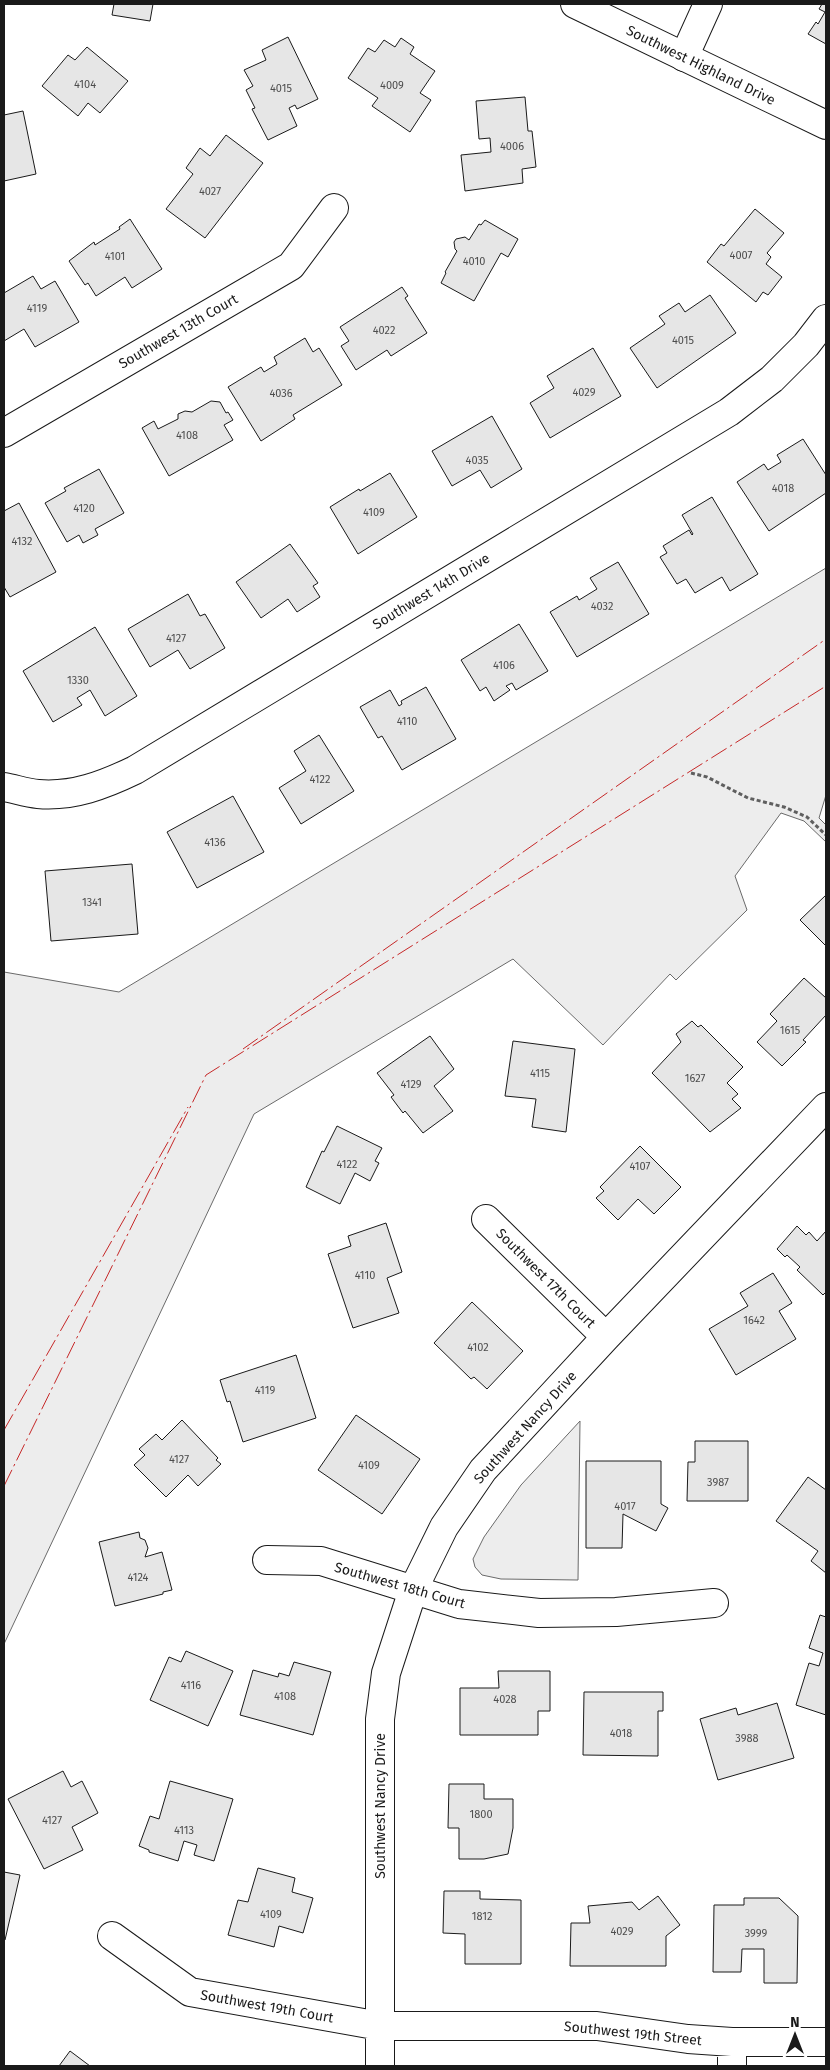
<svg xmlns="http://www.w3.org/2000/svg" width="830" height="2070" font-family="'Fira Sans',sans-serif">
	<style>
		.built { fill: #ededed; stroke: #6a6a6a }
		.building { fill: #e6e6e6; stroke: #1a1a1a }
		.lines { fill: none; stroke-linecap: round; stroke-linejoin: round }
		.street-casing { stroke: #1a1a1a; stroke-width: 30 }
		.secondary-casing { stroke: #1a1a1a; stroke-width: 30 }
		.path { stroke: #5f5f5f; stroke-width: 3; stroke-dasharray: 4 2.5; stroke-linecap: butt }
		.street { stroke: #fff; stroke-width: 28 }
		.secondary { stroke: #fff; stroke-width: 28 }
		.power { stroke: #c62828; stroke-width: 1; stroke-dasharray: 18 4 2.5 4; stroke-linecap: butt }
		.labels { text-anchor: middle; stroke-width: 4; stroke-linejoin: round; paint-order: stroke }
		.number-label { font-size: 11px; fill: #4d4d4d }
		.street-label { font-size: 14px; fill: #1a1a1a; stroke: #fff }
	</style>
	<rect width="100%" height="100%" fill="#fff"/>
	<path class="built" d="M826,568V795L819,818L826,825V842L804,821L781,813L735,876L747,910L676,980L670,974L603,1045L513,959L254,1114L4,1644V972L119,992Z
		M580,1421L578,1580L501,1579L482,1575L475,1567L473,1559L484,1537L521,1485Z"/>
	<path class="building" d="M114,4H153L150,21L112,15Z
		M822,4H826V44L808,34L816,22L818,24L825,12L819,9Z
		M288,37L318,99L297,109L295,105L289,108L297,126L268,140L252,109L255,108L246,90L253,86L244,70L266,60L262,50Z
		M401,38L414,47L410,54L435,71L420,93L431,100L410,132L372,106L378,98L348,78L368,48L375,52L384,40L395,47Z
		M87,47L128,81L100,113L88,103L78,116L42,86L68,55L75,60Z
		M525,97L528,131H532L536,167L522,169L523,183L465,191L461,155L491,152L490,138L479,139L476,101Z
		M23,111L36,174L4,181V115Z
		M226,135L263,163L205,238L166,209L193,174L186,168L200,148L210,156Z
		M755,209L784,233L767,253L771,257L766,264L782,277L768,295L763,292L756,302L707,262L721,244L724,246Z
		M130,219L162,269L132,288L125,277L96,296L88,283L85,285L69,261L94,242L95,245L120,229L119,227Z
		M485,220L518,239L508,257L501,253L474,301L441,283L446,273L445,272L457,251L455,249L454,242L456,239L465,237L469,240L479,224L481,225Z
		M33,276L41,289L55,281L79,322L35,347L24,329L4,341V293Z
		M402,287L408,296L405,298L427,333L391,356L387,350L356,370L341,346L349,341L340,327Z
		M710,295L736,333L657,388L630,348L665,324L659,316L679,303L685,312Z
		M305,338L313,352L319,348L342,385L293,415L295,419L261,441L228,387L261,367L264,372L277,364L274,357Z
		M593,348L621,396L550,438L530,403L554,388L547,376Z
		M211,401L220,402L226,413L228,412L233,420L224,425L233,440L169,476L142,428L154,421L158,429L178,419V414L185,411L192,412Z
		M492,416L522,469L491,488L480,470L452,486L432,451Z
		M803,439L826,475V493L769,531L737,482L764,464L768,470L781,462L777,455Z
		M99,469L124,513L95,529L98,535L83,543L79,535L67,542L45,503L66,491L64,488Z
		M390,473L417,517L358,554L330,507L359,489L360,491Z
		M712,497L758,574L730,591L722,577L695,593L686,579L677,584L660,557L667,553L663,546L689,530L692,535L693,534L682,515Z
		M19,503L56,572L10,597L4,587V511Z
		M290,544L318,583L313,586L320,597L297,612L288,599L261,618L236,582Z
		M618,562L649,614L577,657L550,612L577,596L579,600L597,589L590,578Z
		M188,594L200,616L205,614L225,648L190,669L178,650L150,667L128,629Z
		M519,624L548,671L516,690L512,683L506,686L510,690L494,701L486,687L480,691L461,660Z
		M95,627L137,696L105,716L90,690L77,698L82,705L53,722L23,671Z
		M426,687L456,739L402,770L382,736L378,738L360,707L390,690L399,706L402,704L401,701Z
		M319,735L354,791L301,824L279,788L306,771L294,751Z
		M233,796L264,852L197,888L167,832Z
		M132,864L138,934L51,941L45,871Z
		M826,895V946L800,920Z
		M804,978L826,998V1015L803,1040L806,1042L782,1066L757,1042L777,1021L770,1014Z
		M692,1021L698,1027L701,1025L743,1067L727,1083L738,1094L732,1099L741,1108L710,1132L652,1073L681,1042L676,1034Z
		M430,1036L454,1069L434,1086L453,1111L423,1133L405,1111L403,1113L391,1097L394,1095L377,1073Z
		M513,1041L575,1049L566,1132L532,1127L536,1099L505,1096Z
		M337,1126L382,1148L375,1161L379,1163L370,1181L355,1173L340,1204L306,1187L322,1151L324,1152Z
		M640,1146L681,1187L654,1214L638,1199L618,1220L596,1198L604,1191L600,1187Z
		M386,1223L402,1272L387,1278L399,1313L353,1328L328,1254L351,1246L348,1236Z
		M797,1226L806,1235L809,1232L817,1241L826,1231V1292L823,1295L797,1270L800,1267L787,1255L785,1257L777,1249Z
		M773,1273L792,1303L779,1311L796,1339L736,1375L709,1329L748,1306L740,1293Z
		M472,1302L523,1351L487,1389L474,1377L471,1379L434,1343Z
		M296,1355L316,1418L243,1442L230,1401L227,1402L220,1380Z
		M356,1415L420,1459L382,1514L318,1470Z
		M182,1420L218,1458L216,1460L221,1464L198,1486L188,1475L166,1497L134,1465L145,1455L139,1449L156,1434L162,1440Z
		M695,1441H748V1501H687L688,1462H695Z
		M586,1461H661V1504L668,1508L656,1531L623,1514L622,1548H586Z
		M808,1477L826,1490V1573L811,1561L818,1551L776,1521Z
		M139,1532L140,1538L145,1540L148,1548L145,1557L162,1552L172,1590L163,1592V1594L115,1606L99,1542Z
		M820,1615L826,1617V1715L796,1705L809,1663L819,1666L823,1653L809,1648Z
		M186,1651L233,1671L208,1726L150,1700L169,1657L181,1662Z
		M294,1662L331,1672L313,1735L240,1715L253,1670L278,1677L279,1673L289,1676Z
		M498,1671H550V1711H538V1735H460V1688H499Z
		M584,1692H663V1711H658V1756L583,1755Z
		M777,1703L794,1758L718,1780L700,1719L736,1708L738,1715Z
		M63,1771L71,1787L82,1781L98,1813L72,1827L83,1850L44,1869L8,1799Z
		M170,1781L233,1799L214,1861L194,1855L197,1845L184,1841L178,1861L149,1852V1850L139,1846L150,1816L159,1819Z
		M449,1784H484V1799H513V1828L508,1854L484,1859H459V1828H448Z
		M258,1868L295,1878L292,1892L313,1898L303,1933L279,1926L274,1947L228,1935L238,1900L248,1902Z
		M4,1872L20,1875L5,1940H4Z
		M444,1891H480V1899L521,1900V1964H465V1934L443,1933Z
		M658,1896L680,1925L666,1936V1966H570L571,1923H590L588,1906L632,1902L639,1910Z
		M744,1898H779L798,1916L797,1983H764V1949H742L741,1972H713L714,1905H744Z
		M70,2051L90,2066H59Z"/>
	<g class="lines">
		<defs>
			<path id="street" d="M684,57L708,4
				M4,433L291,266L334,208
				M4,787C15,789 27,793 38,794C73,797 104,785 135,770L729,412L772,379L806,345L826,319
				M486,1219L606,1337
				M267,1560L321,1561L459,1604L539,1613L616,1612L714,1603
				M112,1936L190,1992L380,2026H597L688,2039L732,2042H826
				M380,2066V1719L386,1673L413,1590L444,1527L483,1470L606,1337L826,1107
				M732,2066V2042"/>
			<path id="secondary" d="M575,4L826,125"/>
		</defs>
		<use href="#street" class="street-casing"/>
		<use href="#secondary" class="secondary-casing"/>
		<path class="path" d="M691,773L707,777L748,798L784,807L807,817L826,835"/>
		<use href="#street" class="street"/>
		<use href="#secondary" class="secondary"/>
		<path class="power" d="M243,1049L826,639
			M4,1430L188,1107
			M4,1486L206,1075L826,686"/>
	</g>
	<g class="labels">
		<g class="number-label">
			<text x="85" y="88">4104</text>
			<text x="392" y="89">4009</text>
			<text x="281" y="92">4015</text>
			<text x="512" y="150">4006</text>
			<text x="210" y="195">4027</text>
			<text x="741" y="259">4007</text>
			<text x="115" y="260">4101</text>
			<text x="474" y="265">4010</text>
			<text x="37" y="312">4119</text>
			<text x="384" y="334">4022</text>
			<text x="683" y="344">4015</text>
			<text x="584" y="396">4029</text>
			<text x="281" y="397">4036</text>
			<text x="187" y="439">4108</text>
			<text x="477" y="464">4035</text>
			<text x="783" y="492">4018</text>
			<text x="84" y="512">4120</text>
			<text x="374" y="516">4109</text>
			<text x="22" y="545">4132</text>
			<text x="602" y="610">4032</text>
			<text x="176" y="642">4127</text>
			<text x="504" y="669">4106</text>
			<text x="78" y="684">1330</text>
			<text x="407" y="725">4110</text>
			<text x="320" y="783">4122</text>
			<text x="215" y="846">4136</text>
			<text x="92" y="906">1341</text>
			<text x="790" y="1034">1615</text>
			<text x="540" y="1077">4115</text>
			<text x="695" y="1082">1627</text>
			<text x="411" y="1088">4129</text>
			<text x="347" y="1168">4122</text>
			<text x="640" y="1170">4107</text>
			<text x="365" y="1279">4110</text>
			<text x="754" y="1324">1642</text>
			<text x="478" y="1351">4102</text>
			<text x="265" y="1394">4119</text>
			<text x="179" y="1463">4127</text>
			<text x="369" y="1469">4109</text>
			<text x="718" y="1486">3987</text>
			<text x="625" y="1510">4017</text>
			<text x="138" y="1581">4124</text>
			<text x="191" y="1689">4116</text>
			<text x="285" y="1700">4108</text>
			<text x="505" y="1703">4028</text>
			<text x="621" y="1737">4018</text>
			<text x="747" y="1742">3988</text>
			<text x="481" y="1818">1800</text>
			<text x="52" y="1824">4127</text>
			<text x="184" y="1834">4113</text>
			<text x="271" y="1918">4109</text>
			<text x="482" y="1920">1812</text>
			<text x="622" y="1935">4029</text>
			<text x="756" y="1937">3999</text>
		</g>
		<g class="street-label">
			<text transform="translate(701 65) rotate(26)" y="5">Southwest Highland Drive</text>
			<text transform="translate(178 331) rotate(-30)" y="5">Southwest 13th Court</text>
			<text transform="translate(431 591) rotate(-31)" y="5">Southwest 14th Drive</text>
			<text transform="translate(546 1278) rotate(45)" y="5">Southwest 17th Court</text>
			<text transform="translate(525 1427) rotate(-48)" y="5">Southwest Nancy Drive</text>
			<text transform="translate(400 1585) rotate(16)" y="5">Southwest 18th Court</text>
			<text transform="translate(380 1806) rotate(-90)" y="5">Southwest Nancy Drive</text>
			<text transform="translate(267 2006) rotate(10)" y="5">Southwest 19th Court</text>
			<text transform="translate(633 2033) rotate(6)" y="5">Southwest 19th Street</text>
		</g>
	</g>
	<rect width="830" height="2070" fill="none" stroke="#1a1a1a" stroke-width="10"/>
	<g transform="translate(795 2035)" stroke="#ffffff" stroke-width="4" paint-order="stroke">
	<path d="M0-4L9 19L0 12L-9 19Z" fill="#1a1a1a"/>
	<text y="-8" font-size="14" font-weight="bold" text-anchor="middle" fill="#1a1a1a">N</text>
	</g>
</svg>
